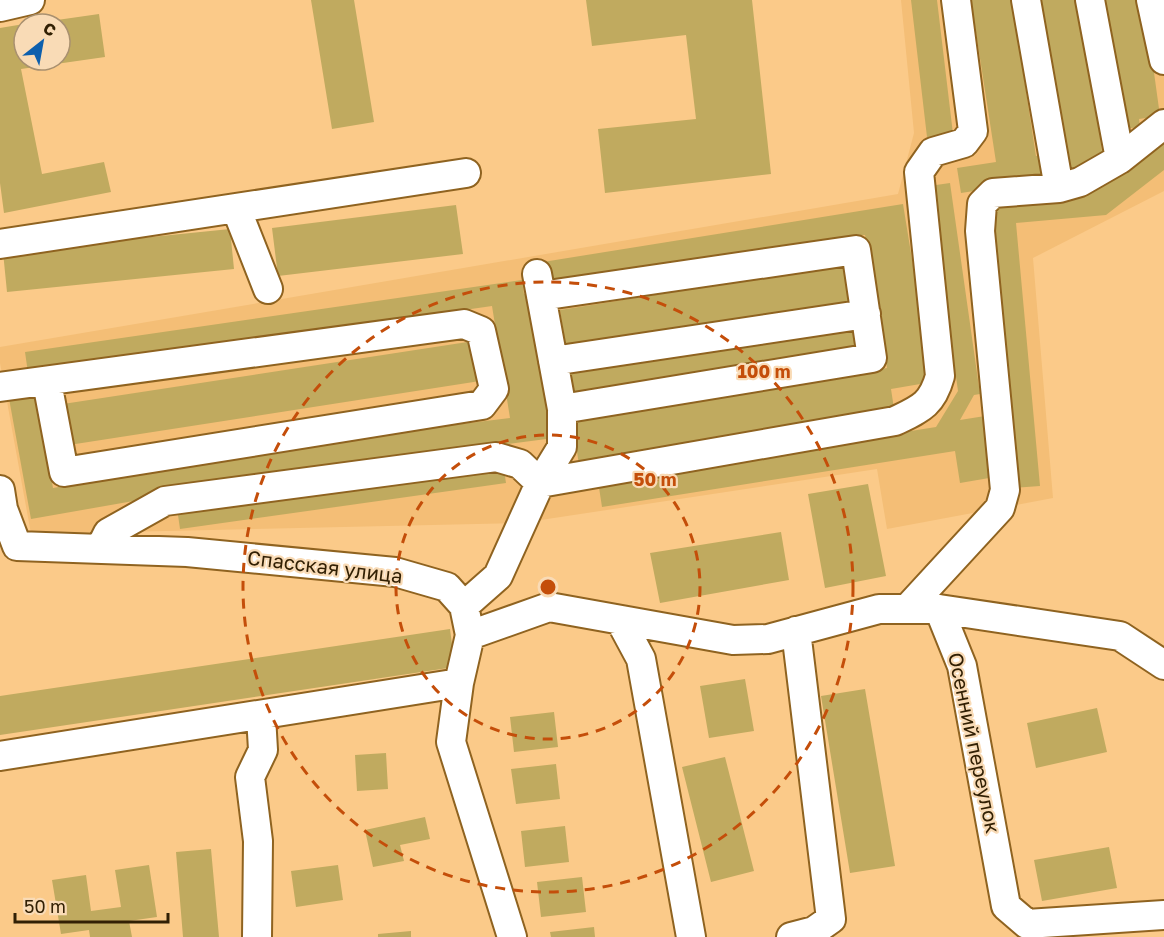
<svg xmlns="http://www.w3.org/2000/svg" width="1164" height="937" font-family="'Golos Text',sans-serif">
	<style>
		.built { fill: #f4be76 }
		.building { fill: #c0aa5f }
		.lines { fill: none; stroke-linecap: round; stroke-linejoin: round }
		.minor-casing { stroke: #8f6320; stroke-width: 32 }
		.minor { stroke: #fff; stroke-width: 28 }
		.ring { fill: none; stroke: #c44e0a; stroke-width: 3; stroke-dasharray: 10 8 }
		.labels { text-anchor: middle; stroke-width: 4.5; stroke-linejoin: round; paint-order: stroke }
		.street-label { font-size: 20px; fill: #322004; stroke: #f9dbb6 }
		.centre { fill: #c44e0a; stroke: #f9dbb6; stroke-width: 3 }
		.ring-label { font-size: 18px; text-anchor: middle; font-weight: bold; fill: #c44e0a; stroke: #f9dbb6; stroke-width: 4.5; stroke-linejoin: round; paint-order: stroke }
	</style>
	<rect width="100%" height="100%" fill="#fbca89"/>
	<path class="built" d="M901,0H1164V191L1033,258L1053,498L887,529L877,469L521,523L31,534L0,363V347L898,194L914,133Z"/>
	<path class="building" d="M311,0H354L374,122L332,129Z
		M586,0H752L771,174L605,193L598,129L696,119L686,35L592,46Z
		M911,0H937L953,134L927,137Z
		M971,0H1012L1036,156L1048,154L1052,179L961,193L957,168L996,162Z
		M1041,0H1081L1104,166L1065,172Z
		M1105,0H1144L1160,116L1139,119L1140,127L1123,129Z
		M99,14L105,57L21,69L42,174L104,162L111,192L4,213L0,183V28L24,24V60H60V24L36,23Z
		M1164,137V170L1106,215L1016,223L1040,486L1014,488L988,204L1090,194Z
		M950,183L980,394L974,395L960,420L985,416L995,477L960,483L955,451L602,507L598,481L936,427L958,391L929,186Z
		M903,204L932,382L891,389L895,415L579,465L572,419L887,368L865,235L546,286L543,262Z
		M456,205L463,254L278,276L272,228Z
		M230,229L234,269L7,292L3,252Z
		M843,265L849,304L566,349L560,310Z
		M522,280L524,294L530,293L554,438L310,470L31,519L8,393L35,388L53,488L306,443L510,418L492,306L28,373L25,352Z
		M855,329L857,347L572,392L570,374Z
		M474,341L480,381L69,445L63,404Z
		M503,463L506,483L180,529L177,508Z
		M868,484L886,576L825,588L808,494Z
		M781,532L789,580L660,603L650,553Z
		M450,629L455,667L0,735V696Z
		M745,679L754,731L709,738L700,686Z
		M865,689L895,866L850,873L821,696Z
		M1097,708L1107,752L1036,768L1027,723Z
		M554,712L558,747L514,752L510,717Z
		M386,753L388,789L357,791L355,755Z
		M725,757L754,871L711,882L682,767Z
		M556,764L560,799L516,804L511,769Z
		M425,817L430,839L400,845L404,861L373,867L365,830Z
		M565,826L569,862L525,867L521,831Z
		M1109,847L1117,888L1042,901L1034,860Z
		M211,849L219,937H183L176,852Z
		M149,865L157,917L129,921L132,937H90L89,930L61,934L52,880L86,875L91,911L121,907L115,870Z
		M338,865L343,900L296,907L291,871Z
		M582,877L586,912L541,917L537,882Z
		M594,927L595,937H551L550,932Z
		M411,931V937H378V934Z"/>
	<g class="lines">
		<defs>
			<path id="minor" d="M1026,0L1059,188
				M1090,0L1120,159
				M1151,0L1164,60
				M0,7L30,0
				M236,208L268,289
				M0,244L466,173
				M541,296L856,250L872,358L562,409
				M553,361L866,314
				M0,387L464,324L481,331L494,389L482,405L64,472L47,382
				M0,490L3,509L17,546L187,552L395,572L447,587L464,606L470,635L459,683L451,742L512,937
				M100,549L108,533L165,501L496,457L520,464L540,483L895,421C920,409 932,405 940,376L919,172L933,152L964,143L973,131L956,0
				M464,606L498,576L540,483L562,447V409L537,274
				M907,609L1000,508L1005,490L980,231L982,204L993,193L1059,188L1080,182L1120,159L1164,124
				M939,609L962,666L1006,906L1027,924L1164,915
				M620,620L641,659L691,937
				M470,635L549,607L733,640L768,639L879,609H939L1120,636L1164,665
				M0,756L459,683
				M257,937L258,841L250,777L263,750L261,716
				M791,937L814,931L831,919L796,631"/>
		</defs>
		<use href="#minor" class="minor-casing"/>
		<use href="#minor" class="minor"/>
	</g>
	<g class="ring">
		<circle cx="548" cy="587" r="152"/>
		<circle cx="548" cy="587" r="305"/>
	</g>
	<g class="labels">
		<g class="street-label">
			<text transform="translate(325 567) rotate(7)" y="7">Спасская улица</text>
			<text transform="translate(974 743) rotate(78)" y="7">Осенний переулок</text>
		</g>
	</g>
	<circle cx="548" cy="587" r="9" class="centre"/>
	<g class="ring-label">
		<text x="764" y="378">100 m</text>
		<text x="655" y="486">50 m</text>
	</g>
	<g transform="translate(42 42) rotate(31)"><circle r="28" fill="#f9dbb6" stroke="#a9906f" stroke-width="1.5"/>
	<path d="M0-4.5L10 22L0 15L-10 22Z" fill="#0d5fad"/>
	<text y="-9" font-size="16" font-weight="bold" text-anchor="middle" fill="#322004">С</text>
	</g>
	<path d="M15 913v9h153v-9" fill="none" stroke="#322004" stroke-width="3"/>
	<text x="24" y="913" font-size="18" fill="#322004" stroke="#f9dbb6" stroke-width="4.5" paint-order="stroke">50 m</text>
</svg>
